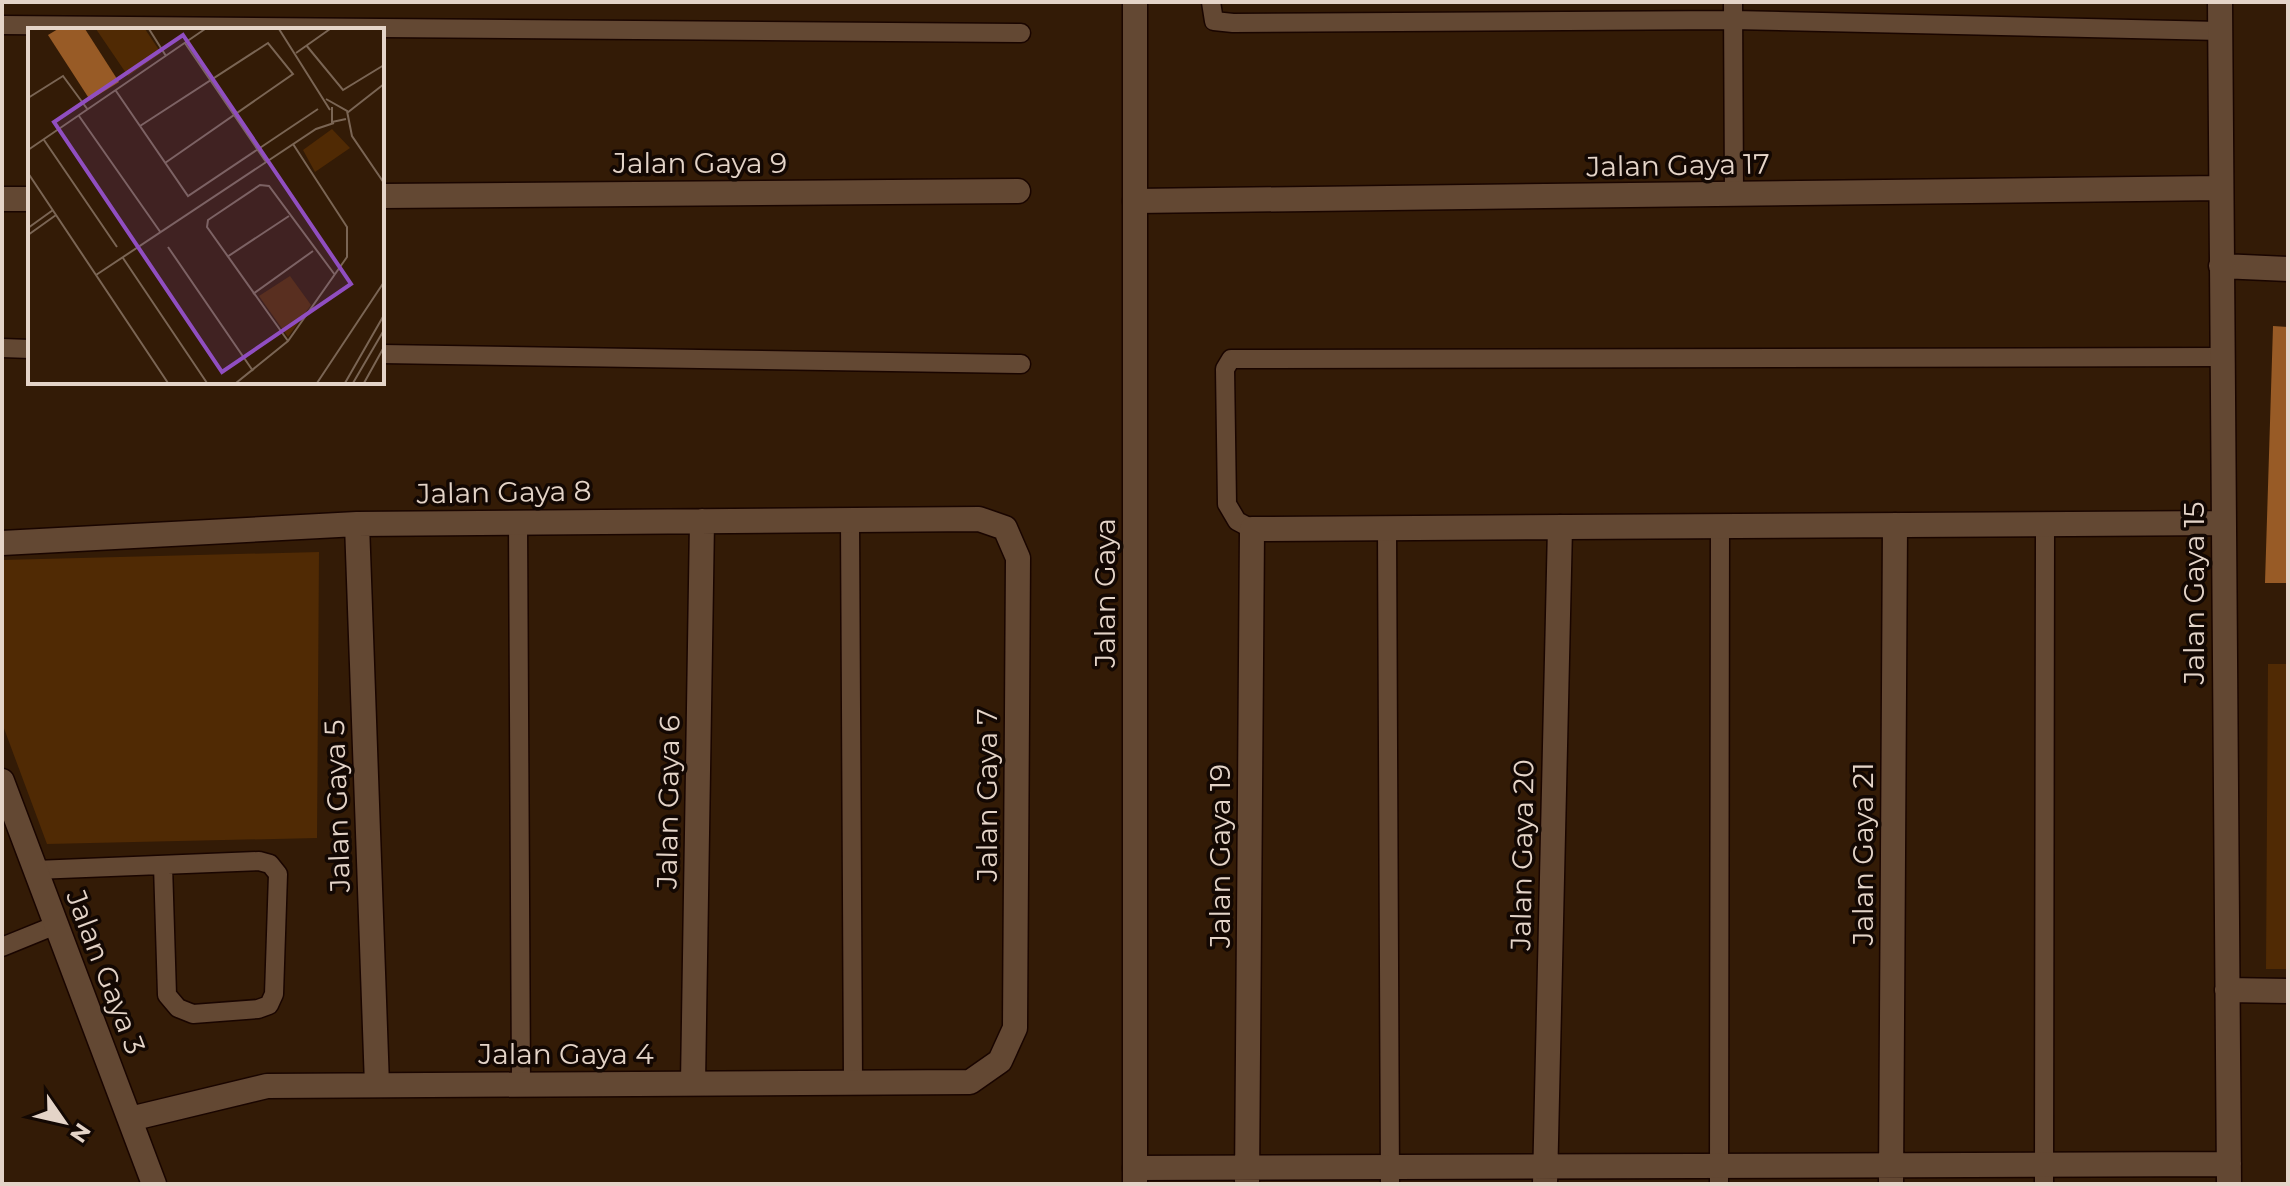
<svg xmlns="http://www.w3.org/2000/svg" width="2290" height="1186" font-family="Montserrat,sans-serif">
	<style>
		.green { fill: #502a04 }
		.water { fill: #985b26 }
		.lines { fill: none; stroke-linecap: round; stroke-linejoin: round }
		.lane-casing { stroke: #190500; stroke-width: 21 }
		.street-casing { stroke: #190500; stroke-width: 27 }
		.secondary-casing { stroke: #190500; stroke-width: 27 }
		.lane { stroke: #634833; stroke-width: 18 }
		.street { stroke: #634833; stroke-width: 24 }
		.secondary { stroke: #634833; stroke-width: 24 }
		.labels { text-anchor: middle; stroke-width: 7; stroke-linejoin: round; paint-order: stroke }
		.street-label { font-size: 28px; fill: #e4d4c8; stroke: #130803 }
		.inset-road { fill: none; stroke: #7a6554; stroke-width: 2 }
		.view { fill: #904ec1; fill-opacity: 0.15; stroke: #904ec1; stroke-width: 4 }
		.inset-edge { fill: none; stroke: #e4d4c8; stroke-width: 4 }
	</style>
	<rect width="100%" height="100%" fill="#331b06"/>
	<path class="green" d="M319,552L317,838L47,844L2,723V560Z
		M2268,664H2288V969H2266Z"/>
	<path class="water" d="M2273,326L2288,327V583H2265Z"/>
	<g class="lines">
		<defs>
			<path id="lane" d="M1211,2L1214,21L1233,23L1733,20L2220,31
				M1733,2L1734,194
				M2,25L1021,33
				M2,348L30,349
				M382,354L1021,364
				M850,520L853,1082
				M518,521L521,1085
				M1387,528L1390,1184
				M1252,529L1237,521L1227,504L1225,369L1231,359L2222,357
				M35,870L259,861L270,864L278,874L274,994L269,1005L258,1009L193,1014L178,1008L167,995L163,865
				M2,947L56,925
				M1719,1184L1720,526
				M2044,1184L2045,525"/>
			<path id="street" d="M2220,2L2229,1184
				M382,196L1018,191
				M2,199H30
				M1135,201L2221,188
				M2221,266L2288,269
				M357,524L377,1085
				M2,543L357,524L979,519L1005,528L1018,558L1015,1028L1000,1061L970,1082L267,1086L130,1119
				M2,781L154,1184
				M2227,990L2288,991
				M693,1083L702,521
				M1135,1168L2229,1164
				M1247,1184L1252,529L2223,523
				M1545,1184L1560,527
				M1891,1184L1895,525"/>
			<path id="secondary" d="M1135,1184V2"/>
		</defs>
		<use href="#lane" class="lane-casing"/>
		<use href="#street" class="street-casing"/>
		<use href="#secondary" class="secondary-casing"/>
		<use href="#lane" class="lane"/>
		<use href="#street" class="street"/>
		<use href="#secondary" class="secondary"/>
	</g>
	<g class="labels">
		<g class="street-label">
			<text x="700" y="173">Jalan Gaya 9</text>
			<text transform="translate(1678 165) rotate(-1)" y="10">Jalan Gaya 17</text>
			<text transform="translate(504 492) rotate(-1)" y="10">Jalan Gaya 8</text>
			<text transform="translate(1105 593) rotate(-90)" y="10">Jalan Gaya</text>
			<text transform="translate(2194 593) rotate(-90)" y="10">Jalan Gaya 15</text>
			<text transform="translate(987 795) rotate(-90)" y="10">Jalan Gaya 7</text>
			<text transform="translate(668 802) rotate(-89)" y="10">Jalan Gaya 6</text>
			<text transform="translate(337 806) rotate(-92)" y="10">Jalan Gaya 5</text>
			<text transform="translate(1863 854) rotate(-90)" y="10">Jalan Gaya 21</text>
			<text transform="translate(1522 855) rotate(-89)" y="10">Jalan Gaya 20</text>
			<text transform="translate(1220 856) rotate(-90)" y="10">Jalan Gaya 19</text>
			<text transform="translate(106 972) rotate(69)" y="10">Jalan Gaya 3</text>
			<text x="566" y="1064">Jalan Gaya 4</text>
		</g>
	</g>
	<g transform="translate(28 28)">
		<rect width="356" height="356" fill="#331b06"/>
		<path d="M68,1H117L133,25L100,48ZM304,101L322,120L287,144L275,122ZM262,248L283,277L260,309L231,268Z" fill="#502a04"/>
		<path d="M30,1H57L91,54L62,72L20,7Z" fill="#985b26"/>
		<path class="inset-road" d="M121,1L138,28M251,1L302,82M157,15L238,134M278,17L315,62L356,37M268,25L302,1M88,63L160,168L290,81M0,70L35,48L60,82M298,71L319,83L324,108L356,155M304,79V94L318,91M319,85L356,56M51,88L133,205M112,98L240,15L265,46L137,135M16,112L89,219M0,122L177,1M0,145L140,355M0,200L25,182M0,207L28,187M140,219L225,343M199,229L261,188M95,230L179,355M68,247L288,101L306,95M225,266L285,223M260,313L179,199L180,192L232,157L241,158L307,247M208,355L260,313L319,229V199L265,116M289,355L356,254M317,355L356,287M325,355L356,302M336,355L356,319"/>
		<path class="view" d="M155,7L323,256L194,344L26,94Z"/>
		<rect width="356" height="356" class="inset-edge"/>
	</g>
	<rect width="2290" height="1186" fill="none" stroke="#e4d4c8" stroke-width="8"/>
	<g transform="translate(64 1122) rotate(124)" stroke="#130803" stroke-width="6" paint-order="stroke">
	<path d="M0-6L14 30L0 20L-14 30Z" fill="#e4d4c8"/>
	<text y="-12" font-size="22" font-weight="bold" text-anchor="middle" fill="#e4d4c8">N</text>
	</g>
</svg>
